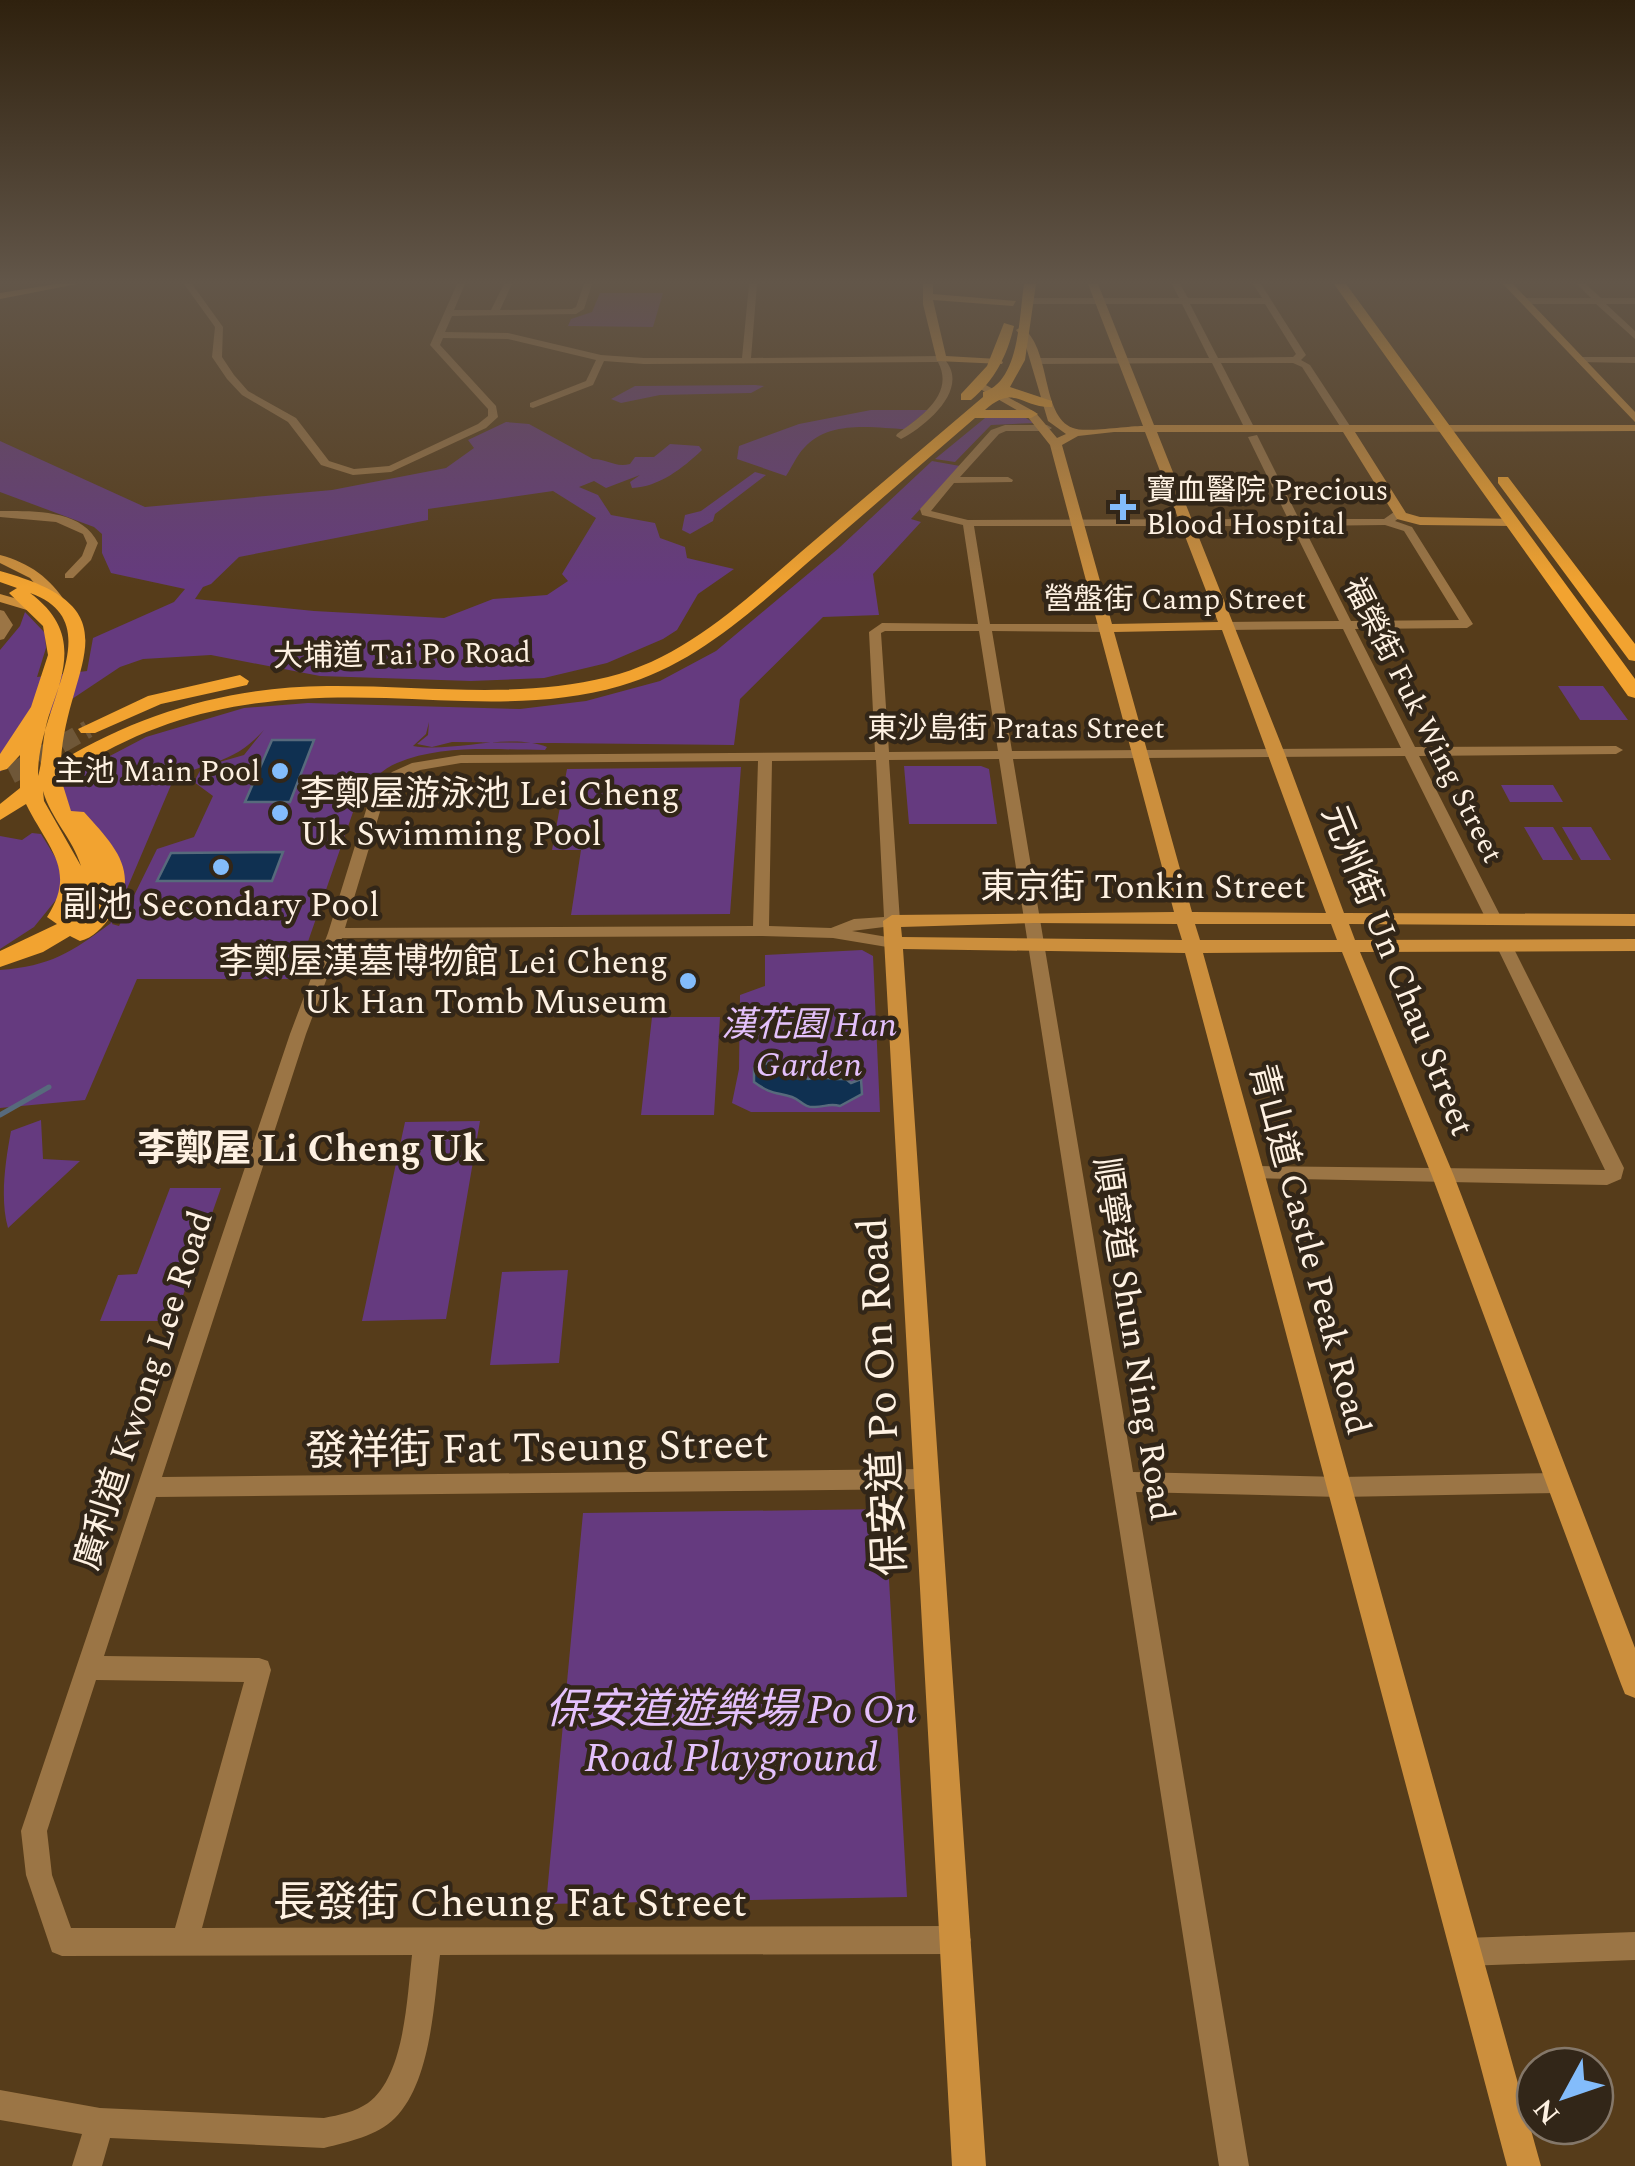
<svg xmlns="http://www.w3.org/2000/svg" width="1635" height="2166" font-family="Spectral,'Noto Sans TC',serif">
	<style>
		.green { fill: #653a7f; fill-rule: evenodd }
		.water { fill: #0f3051; stroke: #576a7c; stroke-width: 2.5 }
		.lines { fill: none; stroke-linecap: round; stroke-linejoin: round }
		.stream { stroke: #576a7c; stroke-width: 5 }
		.primary-tunnel-far1 { stroke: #6f5738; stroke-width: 18; stroke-dasharray: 18 9; stroke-linecap: butt }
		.primary-tunnel { stroke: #6f5738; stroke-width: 22; stroke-dasharray: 22 11; stroke-linecap: butt }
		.street { fill: #9b7545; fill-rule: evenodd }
		.secondary { fill: #cc8f3d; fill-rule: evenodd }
		.primary { fill: #f2a330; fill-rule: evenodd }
		.poi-dot { fill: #83bcfb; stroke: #322618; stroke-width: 4 }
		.labels { text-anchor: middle; stroke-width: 9; stroke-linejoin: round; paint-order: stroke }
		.far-poi-label { font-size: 30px; fill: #fef1e2; stroke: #322618; text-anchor: start }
		.far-street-label { font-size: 30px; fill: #fef1e2; stroke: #322618 }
		.poi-label { font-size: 35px; fill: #fef1e2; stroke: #322618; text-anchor: start }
		.street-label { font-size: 35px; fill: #fef1e2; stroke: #322618 }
		.park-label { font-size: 35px; font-style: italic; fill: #e4c1fc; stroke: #322618 }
		.neighbourhood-label { font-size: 38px; font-weight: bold; fill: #fef1e2; stroke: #322618 }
		.near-street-label { font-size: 42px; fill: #fef1e2; stroke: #322618 }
		.near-park-label { font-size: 42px; font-style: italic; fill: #e4c1fc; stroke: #322618 }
	</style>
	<rect width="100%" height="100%" fill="#563c1a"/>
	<path class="green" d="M600,293H663L653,327L568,326L571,319L592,312Z
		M635,386L755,385L764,386L751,393L660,395L621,403L611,399Z
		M871,410H928L905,429C875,428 829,419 804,448C797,455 792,467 786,476L737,459L739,446L799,424Z
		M1024,417L1034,423L991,425L955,462L935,459L985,418Z
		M506,422L529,424L593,459C608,459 615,468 630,464L635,457H654L670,444L699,446L702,450C683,468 659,487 632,488L630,482L640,475L606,488L594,481L579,487L598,495L611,515L655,523L660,538L685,547L687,558L734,569L698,594L677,630L663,639L607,663L544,678L471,681L320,676L211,655L143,659L120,667L48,715L0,772V650L20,626L25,612L45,633L46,648L37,677L87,671L93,638L174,602L185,589L111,573L102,553V534L94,527L0,492V441L145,507L332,490L446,468L474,448L468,440ZM553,491L596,518L562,574L568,581L547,595L493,599L444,618L314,611L195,599L203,587L211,584L239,557L428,520V509Z
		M932,461L960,466L911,519L921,522L873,574L879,615L823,617L740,699L734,745L452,742L432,747L417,744L428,735L429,722L426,734L413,746C453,753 510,732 547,747L545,750C498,750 442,744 397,763C382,769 372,781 360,792L295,979H137L85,1100L0,1108V970C51,966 70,953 111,923L74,828L46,798L87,768L146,737L244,708L308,703L520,709L586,701L660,681L716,651L839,548ZM264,730L244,755L202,767L194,782L213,796L194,837L157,849L119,926L112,924L174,778C213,760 234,763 264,730Z
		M755,472L766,475L715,514L713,521L690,534L682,530L685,515L701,511Z
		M1558,686H1603L1628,720H1580Z
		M904,766H981L989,769L997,824H909Z
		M741,767L730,914L571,915L581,850H552L567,769Z
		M1501,785H1553L1563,802H1510Z
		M1524,827H1553L1573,860H1543Z
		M1562,827H1591L1611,860H1581Z
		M32,833L41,834L57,860L64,890L34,927L0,949V836L22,840Z
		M862,950L873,956L880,1112H751L732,1103L739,1069L740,995L765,986V955Z
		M652,1017H720L714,1115H641Z
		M41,1120L43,1159L80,1161L8,1228C0,1200 5,1163 11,1131Z
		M480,1121L446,1319L362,1321L405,1122Z
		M170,1188H221L174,1321H100L118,1275L137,1274Z
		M568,1270L559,1363L490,1365L502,1272Z
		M885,1509L907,1897L546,1904L583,1513Z"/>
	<path class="water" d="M272,740H314L290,802H245Z
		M283,852L272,881H157L171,853Z
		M776,1060L808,1079C822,1075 832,1080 846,1079L851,1083L861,1079L862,1094L840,1106C829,1103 825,1107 815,1107C804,1108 801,1100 792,1097C775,1092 770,1094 754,1082V1068Z"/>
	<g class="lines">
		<path class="stream" d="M0,1115L49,1087"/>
		<path class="primary-tunnel-far1" d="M14,771L88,729"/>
		<path class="primary-tunnel" d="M10,773L18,769"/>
		<path class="street" d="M184,284H192L223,327L222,357L234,375L248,391L296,418L329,461L354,469L389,466L478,424L488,416V409L430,345L457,284H465L454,310H491L504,284H512L500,310L572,309L576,307L584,284H592L584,309L576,314L452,316L445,332L508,333L601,355L644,358H742L749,284H757L751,358L941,356C974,385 928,425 901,439L896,436L897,434C921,417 955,394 938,362L644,364L604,361L593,385L533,408L530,407V403L586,381L596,360L508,339L443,338L440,345L496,406L498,417L486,428L391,472L353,475L321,465L288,422L242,395L227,379L212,357L215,327Z
			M1172,284H1180L1188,298H1262L1253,284H1261L1306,355L1301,360L1310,365L1352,429L1351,431H1343L1302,367L1293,363H1221L1255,429L1250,432L1245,429L1212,363L1036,364L1031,361L1036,358H1209L1182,304H1026L1022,301L1026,298H1179ZM1190,304H1265L1296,354L1293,357L1218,358Z
			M1577,284H1586L1601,298H1635V304H1606L1635,331V339L1596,304H1524L1520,301L1524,298H1591Z
			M1580,357H1635V363L1577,362V358Z
			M1005,425H1047L1052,428L1047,431H1006L999,434L960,477H1008L1013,480L1012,482L954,483L931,511L968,520L1288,519L1248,437L1257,435L1299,519H1384L1394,512H1402V516L1395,521L1412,527L1473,624L1467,628L1355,629L1415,747L1616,746L1623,750L1616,754L1419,756L1502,919L1494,924L1486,919L1405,756L1013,759L1133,1472L1340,1477L1558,1473L1566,1476L1569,1483L1566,1490L1558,1493L1340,1497L1136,1492L1249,2166H1219L999,759L889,760L900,921L892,926L852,931L899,939L901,943L893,948L833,938L761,936L342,938L306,1034L162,1477L927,1469L935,1472L938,1479L935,1486L927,1489L156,1497L104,1656L259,1658L268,1661L271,1670L202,1928L957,1926L967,1930L971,1940L967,1950L957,1954L440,1955C434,2003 431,2082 395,2118C377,2136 348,2142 324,2148L110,2138L102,2166H72L82,2134L0,2120V2090L100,2108L324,2118C339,2115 355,2112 368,2103C405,2076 407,1997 412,1955L62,1956L52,1952L26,1875L21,1831L290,1034L328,933L371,794L392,772L412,763L461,755L875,752L869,632L882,623L978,624L963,525L922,515L920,509L991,430ZM1385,525L1404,531L1459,620L1351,621L1303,526ZM974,526H1292L1339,621L1226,622L1220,626L1226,630L1343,629L1401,748L1012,751L992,631L1104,632L1110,628L1104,624H990ZM885,631H979L998,751L889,752L881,633ZM876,760L884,917L854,919L831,928L769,926L772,761ZM758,761L753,926L345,928L385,795L402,778L420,770L461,763ZM96,1680L244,1682L175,1928H71L52,1875L47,1831Z
			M0,511C32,511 82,509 98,543L91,560L73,578H65V574L82,556L87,543L83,534L56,522L0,517Z
			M0,610L4,611L13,625L4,639L0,640Z
			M1504,940L1512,945L1624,1168L1621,1179L1607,1185L1247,1178L1245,1173L1247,1168L1254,1166L1605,1170L1496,945Z
			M1635,1932V1960L1465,1966L1455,1962L1451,1952L1455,1942L1465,1938Z"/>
		<path class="secondary" d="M56,284H77L0,299V293Z
			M923,284H933V294L1016,301L1013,306L933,300L946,356L998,359L1003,362L1002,364L937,361L923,304Z
			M1088,284H1098L1154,425H1635V431L1355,432L1406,513L1420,517L1516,519V525L1512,526L1420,525L1397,519L1343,432H1157L1285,754L1344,913L1635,914V926L1349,924L1355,940L1635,939V951L1360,952L1454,1176L1635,1648V1698L1625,1694L1621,1684L1432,1176L1342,952L1203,953L1541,2166H1507L1185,953L903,949L986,2166H952L883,921L892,915L1174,912L1050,445L1027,416L975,386L984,384L1035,412L1057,438L1066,434L1048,421L1024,340L1016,330L1021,327C1052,346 1040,416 1073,428C1084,433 1126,426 1143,426ZM1114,432H1145L1218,622L1112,624L1062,445L1078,436ZM1222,630L1326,913L1192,912L1114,632ZM1034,923L1177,924L1182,940L902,937L901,927ZM1195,924H1331L1337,940H1200Z
			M1503,284H1513L1635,412V422Z
			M0,555C30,563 50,578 67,604L65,607H55L30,578L0,563Z
			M0,594L42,606L44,609L37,613L0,602Z"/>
		<path class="primary" d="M1024,284H1036L1025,360L1010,387L1052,401V407C1020,408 1015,383 985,410H1031L1038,414L1031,418H975C923,463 871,508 820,552C758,605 700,663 620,686C544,708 464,701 386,698C265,694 163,708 61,779L71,811L84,812C114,845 143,874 111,916C103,927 93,938 80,941L70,936L43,952L0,967V951L57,924L47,917C78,870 47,847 26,804L0,820V804L20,788V755L7,769L0,771V754L31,707L48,655L43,626L9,593L17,588L0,582V571C141,610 66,665 61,761C143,712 231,687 327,686C421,685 516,700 608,677C690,657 752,593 815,540C871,492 927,445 983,397V392C1020,382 1019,315 1024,284ZM30,593C95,616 61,675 47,722C42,740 43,760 38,776C37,706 103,647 30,593ZM43,791C51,819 73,839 81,866L44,801Z
			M1334,284H1346L1635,679V698L1628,696Z
			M1004,323L1014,326C1007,356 995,380 971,400H961V394L987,366Z
			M1498,477H1508L1635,644V661L1629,660L1498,483Z
			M240,675L249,681L247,685L161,704L95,733H81L78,729L148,696Z"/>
	</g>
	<linearGradient id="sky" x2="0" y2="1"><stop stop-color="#2f210e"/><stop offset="0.48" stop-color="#625649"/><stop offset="1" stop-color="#625649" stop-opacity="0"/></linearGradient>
	<rect width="1635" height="587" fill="url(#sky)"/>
	<g class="poi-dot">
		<path d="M1118 492h10v10h10v10h-10v10h-10v-10h-10v-10h10z"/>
		<circle cx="280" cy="771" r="10"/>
		<circle cx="280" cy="813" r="10"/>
		<circle cx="221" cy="867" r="10"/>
		<circle cx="688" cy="981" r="10"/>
	</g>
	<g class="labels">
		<g class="far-poi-label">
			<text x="1146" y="500">寶血醫院 Precious<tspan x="1146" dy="34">Blood Hospital</tspan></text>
			<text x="260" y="781" text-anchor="end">主池 Main Pool</text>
		</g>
		<g class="far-street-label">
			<text x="1175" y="609">營盤街 Camp Street</text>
			<text transform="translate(402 654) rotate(-1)" y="10">大埔道 Tai Po Road</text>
			<text transform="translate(1424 720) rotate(63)" y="10">福榮街 Fuk Wing Street</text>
			<text x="1016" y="738">東沙島街 Pratas Street</text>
		</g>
		<g class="poi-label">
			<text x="300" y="805">李鄭屋游泳池 Lei Cheng<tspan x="300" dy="40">Uk Swimming Pool</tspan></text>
			<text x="221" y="916" text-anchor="middle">副池 Secondary Pool</text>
			<text x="668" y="973" text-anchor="end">李鄭屋漢墓博物館 Lei Cheng<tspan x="668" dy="40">Uk Han Tomb Museum</tspan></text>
		</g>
		<g class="street-label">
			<text x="1143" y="898">東京街 Tonkin Street</text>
			<text transform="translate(1399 970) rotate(68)" y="12">元州街 Un Chau Street</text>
			<text transform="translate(1311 1249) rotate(75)" y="12">青山道 Castle Peak Road</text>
			<text transform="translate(1135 1339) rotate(81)" y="12">順寧道 Shun Ning Road</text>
			<text transform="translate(143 1390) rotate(-72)" y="12">廣利道 Kwong Lee Road</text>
		</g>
		<g class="park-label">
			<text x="809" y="1036">漢花園 Han<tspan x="809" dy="40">Garden</tspan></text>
		</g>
		<g class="neighbourhood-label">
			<text x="311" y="1161">李鄭屋 Li Cheng Uk</text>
		</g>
		<g class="near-street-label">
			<text transform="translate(880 1397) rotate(-93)" y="15">保安道 Po On Road</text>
			<text transform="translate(537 1446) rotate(-1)" y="15">發祥街 Fat Tseung Street</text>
			<text x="510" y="1916">長發街 Cheung Fat Street</text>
		</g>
		<g class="near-park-label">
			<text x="731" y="1723">保安道遊樂場 Po On<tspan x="731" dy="48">Road Playground</tspan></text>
		</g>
	</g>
	<g transform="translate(1565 2096) rotate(230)"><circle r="48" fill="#322618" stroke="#847769" stroke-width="2.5"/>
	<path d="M0-8L18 38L0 25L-18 38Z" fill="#83bcfb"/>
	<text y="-15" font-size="28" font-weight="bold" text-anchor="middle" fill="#fef1e2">N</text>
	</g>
</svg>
